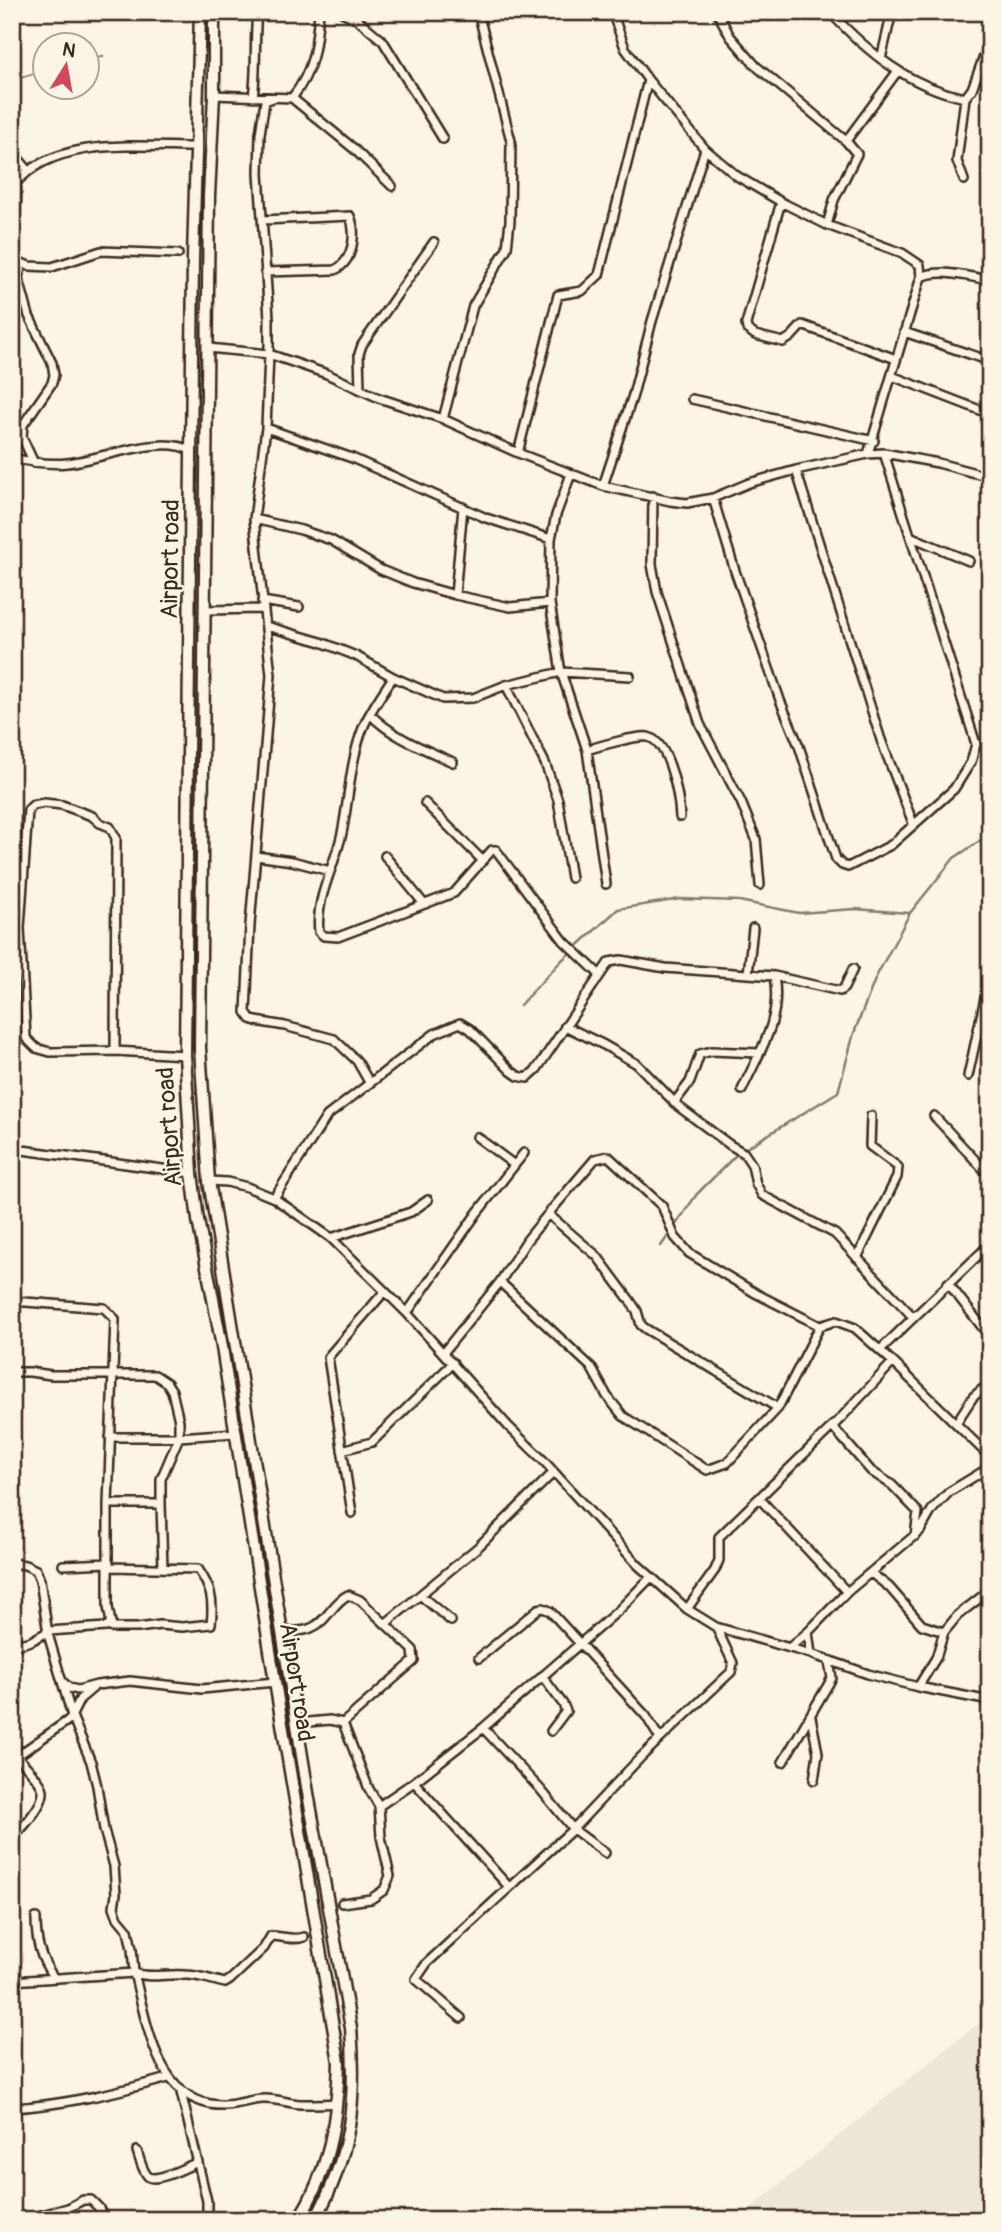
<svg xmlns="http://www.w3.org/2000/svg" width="1002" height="2232" font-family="Pangolin,sans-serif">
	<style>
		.built { fill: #eee6d6 }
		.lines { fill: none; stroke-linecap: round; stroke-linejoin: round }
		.stream { stroke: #85796b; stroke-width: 2.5 }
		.minor-casing { stroke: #3b2a1e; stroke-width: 12 }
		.secondary-casing { stroke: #3b2a1e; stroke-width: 15 }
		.minor { stroke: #fcf5e5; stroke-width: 7 }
		.secondary { stroke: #fcf5e5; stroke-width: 10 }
		.labels { text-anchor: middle; stroke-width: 5; stroke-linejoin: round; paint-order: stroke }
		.street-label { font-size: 24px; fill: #3b2a1e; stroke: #fcf5e5 }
	</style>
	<rect width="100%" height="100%" fill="#fcf5e5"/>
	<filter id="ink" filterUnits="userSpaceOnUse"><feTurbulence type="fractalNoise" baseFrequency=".0143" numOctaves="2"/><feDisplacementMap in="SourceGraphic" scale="14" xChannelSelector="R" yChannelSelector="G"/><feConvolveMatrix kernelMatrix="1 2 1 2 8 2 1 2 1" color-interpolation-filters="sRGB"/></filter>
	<g filter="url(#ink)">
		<path class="built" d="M990,2014V2220H736L901,2085Z"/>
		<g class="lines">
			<path class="stream" d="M88,60L103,56
				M12,80L46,70
				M520,1005L561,961L618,909L680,899L739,901L799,913L855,909L909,913
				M661,1246L697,1194L738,1153L838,1092L854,1033L876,977L910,913L954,858L990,834"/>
			<defs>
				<path id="minor" d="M342,12L357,19L383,41L443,139
					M612,12L625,48L648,80L705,149L737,176L781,202L827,225L902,253L920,265L921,277L868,454
					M717,12L730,36L756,66L846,141
					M830,12C868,53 909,86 965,98L972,89L990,40
					M881,59L892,12
					M214,95L292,98C314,70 316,46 319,12
					M253,97C257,69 254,41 257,12
					M273,98L265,101L260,134L259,174L269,318V354L266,428L254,519L271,675L250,925L246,1012L251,1019L256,1021L285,1026L334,1039L357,1061L369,1082
					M292,98L353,148L392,186
					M12,146L18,158L28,170
					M964,180L957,161L965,98
					M16,183C19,211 8,244 21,269L18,276L29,316L52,363L54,375L52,383L23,425L22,437L34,463
					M15,184C56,136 138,147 196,147
					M781,202L746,324L747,329L755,335L783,342L791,337L802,325L896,359
					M263,220L350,216C357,234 353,261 335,270L265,272
					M827,225L834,200L857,154L846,141L897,72
					M17,261L29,266L52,267L101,251L178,254
					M921,277C942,268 968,277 990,280
					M904,332L990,361
					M208,348L269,354L327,374L379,398L443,419L518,453L603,486L670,501L687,503L713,498L749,483L796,470L868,454L884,453L938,463L990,477
					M892,376L990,414
					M360,389L359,354L362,345L434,242
					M692,399L874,441
					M443,419L473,306L507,248L510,221L511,141L478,12
					M266,428L352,458L486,518L551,539
					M518,453L558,295L582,291L599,275L648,80
					M12,458C30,462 49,465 67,463C99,460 164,433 191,451
					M796,470L881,740L913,823
					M571,474L556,515L551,539L550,603L561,672L587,750L606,884
					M603,486L633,395L652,321L705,149
					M653,496L652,564L657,592L700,724L741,802L756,839L760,885
					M713,498L735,571L780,700L799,746L836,859L842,865L848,867L891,845L954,789L971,762L976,744L884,453
					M254,519L301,530L331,540L381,570L413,583L455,595L510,607L550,603
					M912,537L969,561
					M455,595L463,507
					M262,601L299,607
					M206,610L263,609
					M266,626L321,642L356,656L393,677L443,699L473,698L506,685L561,672L630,676
					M393,677C383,693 370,710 363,728C350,761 349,799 342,833C335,866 315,898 319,932L324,936L338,937L454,893L492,850H496L564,941L600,975
					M506,685L545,763L558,800L571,878
					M370,714C392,737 424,749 453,762
					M587,750C599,746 638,735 648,737C670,742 679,798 680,817
					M425,803L482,860
					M256,856L292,861L330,871
					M385,856L424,904
					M748,974L753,928
					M565,1026L604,1045L637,1064L679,1107L730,1145L744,1153L752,1165L756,1184L762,1195L835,1234L913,1317
					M115,1051L116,838L110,827L100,823L92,816L62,805L44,803L33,805L28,810L20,928L26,1038L36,1048L50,1052L115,1051L185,1055
					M968,1076L990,975
					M742,1090C760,1050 782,1021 774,976
					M674,1103L690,1082L700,1054L712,1051L759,1053
					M934,1116L990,1176
					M477,1137L513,1164
					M15,1149L192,1173
					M209,1181L227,1182L247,1187L274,1198L331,1238L407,1313L508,1426L543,1460L638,1565L687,1609L716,1627L811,1654L868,1674L918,1687L936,1658L944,1632L958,1615L990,1590
					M274,1198L327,1116L434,1034L460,1023L470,1029L511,1071L518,1076L527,1078L537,1069L609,962L621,960L665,968L774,976L840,991L844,988L853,969
					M548,1214L597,1256L629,1299L637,1311L641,1325L646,1329L778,1408
					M331,1238L411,1212L428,1200
					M857,1258L897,1177L898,1167L870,1146L871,1116
					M500,1282L591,1367L607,1396L623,1416L707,1470L727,1463L778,1408L820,1326
					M948,1283L990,1337
					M12,1301L104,1308L115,1319L108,1504V1607L112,1628H138L160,1625L182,1627L211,1624C214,1600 211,1588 198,1569L109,1567
					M407,1313L477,1213L524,1153
					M880,1350L990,1244
					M443,1353L500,1282L527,1240L548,1214L595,1159L608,1156L662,1206L675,1237L689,1253L757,1294L820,1326L836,1321L855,1328L893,1362L990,1457
					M12,1372H30L51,1375H155L167,1383L172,1391L179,1421V1437L161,1479V1504H108
					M956,1423L973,1397L990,1383
					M832,1426L871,1471L892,1485L918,1512L915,1536
					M110,1437H179L235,1433
					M342,1450L372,1442L453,1363
					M759,1498L847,1592
					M161,1504L163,1568
					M352,1513L328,1357L385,1291
					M12,1563L25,1565L36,1570L40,1580L48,1634L72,1716L91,1762L97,1786L104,1830L114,1866L116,1894L114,1907L118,1918L128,1930L132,1949L134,1973C151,1979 168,1973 185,1975C198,1975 212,1980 225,1983L230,1980L264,1948L271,1936C282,1936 294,1941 304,1937
					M63,1565L109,1563
					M871,1573L889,1587L922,1625L944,1632
					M420,1595L451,1621
					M687,1609L715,1570L719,1560V1537L840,1419L893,1362
					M385,1624L478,1547L553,1473
					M283,1632C292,1631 304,1632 311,1628C327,1622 333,1602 348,1595L360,1600L413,1650L414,1661L343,1723
					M808,1632L811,1654
					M12,1646L31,1641L49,1631L106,1627L110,1625V1621
					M789,1648L808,1632L847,1592L920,1531L932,1510L949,1492L990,1467
					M479,1658L538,1609L543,1608L550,1611L646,1716L660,1739
					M542,1676L563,1704L566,1711L551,1731
					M63,1682L69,1688L78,1690L97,1685L130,1681L202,1689L275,1682
					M918,1687L990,1701
					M811,1717L818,1753L814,1780
					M298,1723L330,1720L343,1723L369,1789L379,1806L381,1837L390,1876L384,1890L371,1899L342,1903
					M483,1728L541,1790L573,1829L605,1853
					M12,1753L17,1756C25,1766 37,1776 42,1787C49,1801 21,1829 12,1839
					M17,1756L70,1719L80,1699L93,1688
					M783,1762L832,1678L829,1662
					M414,1782L509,1887
					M379,1806L414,1782L483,1728L620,1609L651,1577
					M36,1918C36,1942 40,1958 54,1978
					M12,1981L134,1973C146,2018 155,2094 210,2104C231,2108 244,2100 263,2099C275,2098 288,2103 300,2104C312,2104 325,2104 337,2103
					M461,2018L416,1979L427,1963L573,1829L641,1757L731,1672L733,1663L716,1627
					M180,2088L207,2201V2214L203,2220
					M12,2108C65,2105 117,2092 168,2078
					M137,2151C139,2157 143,2173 149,2177C159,2182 188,2166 198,2162
					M23,2220L68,2208L83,2200H91L99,2208L104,2220"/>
				<path id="secondary" d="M200,12L193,258L185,1055L192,1173L198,1220L221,1341L275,1682L339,2062C337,2120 330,2170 298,2220
					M214,12V95L209,196L200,1048L209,1181L309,1799L351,2028C357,2101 351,2155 315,2220"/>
			</defs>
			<use href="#minor" class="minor-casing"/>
			<use href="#secondary" class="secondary-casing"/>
			<use href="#minor" class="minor"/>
			<use href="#secondary" class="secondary"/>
		</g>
	</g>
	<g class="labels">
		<g class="street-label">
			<text transform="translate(170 559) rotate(-89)" y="8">Airport road</text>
			<text transform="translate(169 1127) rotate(-94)" y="8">Airport road</text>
			<text transform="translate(297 1682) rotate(81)" y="8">Airport road</text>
		</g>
	</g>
	<rect width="1002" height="2232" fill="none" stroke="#fcf5e5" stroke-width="42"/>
	<rect x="21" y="21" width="960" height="2190" fill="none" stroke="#3b2a1e" stroke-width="2.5" filter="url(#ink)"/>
	<g transform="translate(66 66) rotate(11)"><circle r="33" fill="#fcf5e5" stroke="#afa495" stroke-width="2"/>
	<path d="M0-5L12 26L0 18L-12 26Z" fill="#d1495b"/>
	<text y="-10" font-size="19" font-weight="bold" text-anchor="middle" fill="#3b2a1e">N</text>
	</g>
</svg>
